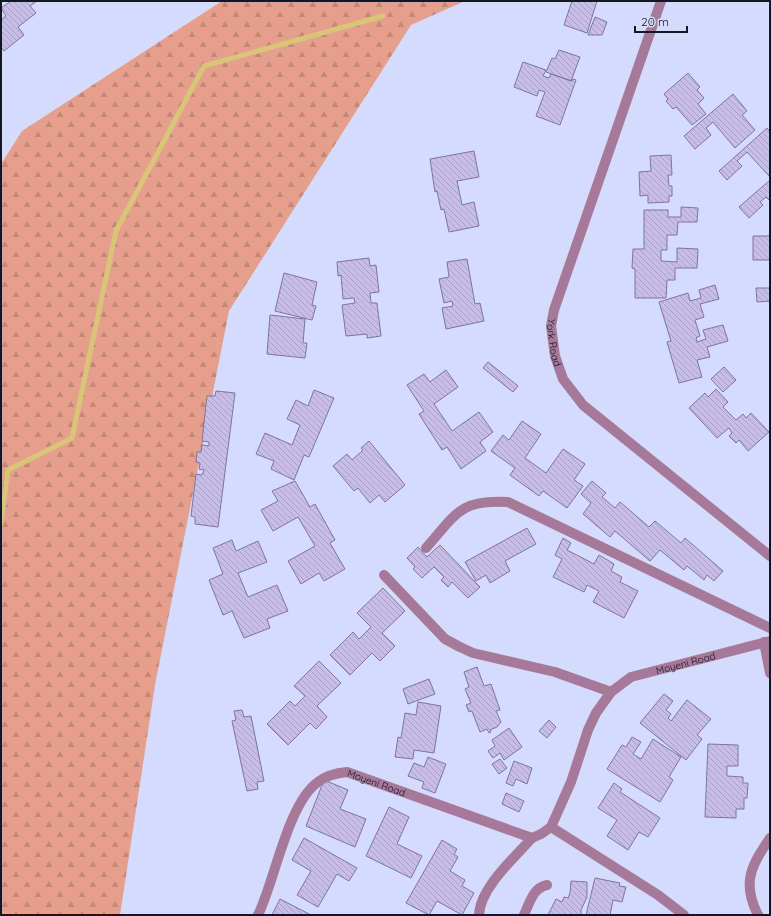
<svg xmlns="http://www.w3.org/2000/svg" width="771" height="916" font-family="Quicksand,sans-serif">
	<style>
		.forest { fill: url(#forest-firs) }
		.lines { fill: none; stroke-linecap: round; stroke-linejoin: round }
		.stream { stroke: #d8c577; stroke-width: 5 }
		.building { fill: url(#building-back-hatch); stroke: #7e759b }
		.minor { stroke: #a6799b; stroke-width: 10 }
		.labels { text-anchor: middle; stroke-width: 4; stroke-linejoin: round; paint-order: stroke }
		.street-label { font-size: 10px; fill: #131624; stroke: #d4dbfd }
	</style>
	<defs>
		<pattern id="forest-firs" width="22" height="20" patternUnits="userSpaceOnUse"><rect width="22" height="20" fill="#e59f8c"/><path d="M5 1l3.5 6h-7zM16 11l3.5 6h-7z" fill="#c48879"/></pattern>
		<pattern id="building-back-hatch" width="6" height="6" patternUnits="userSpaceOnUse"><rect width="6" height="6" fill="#c7bde7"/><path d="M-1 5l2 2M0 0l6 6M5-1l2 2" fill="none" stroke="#aaa2c6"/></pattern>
	</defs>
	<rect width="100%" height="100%" fill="#d4dbfd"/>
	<path class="forest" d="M222,1H465L411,25L229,311L155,685L120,915H1V164L22,131Z"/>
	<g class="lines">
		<path class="stream" d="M1,524L8,470L72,438L116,231L204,66L383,16"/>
	</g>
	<path class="building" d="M11,1H37L30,6L36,13L18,27L24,35L4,51L1,47V20L6,16L1,8Z
		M572,1H597L587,33L564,25Z
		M595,17L607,22L602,35H588Z
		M559,50L580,57L571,81L546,72L552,58L555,59Z
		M523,62L546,70L543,76L549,78L551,74L572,81L573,79L576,80L560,125L536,116L545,92L539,90L537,96L514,87Z
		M688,73L700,87L697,90L704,98L698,104L706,114L692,125L676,107L673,109L666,101L668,99L664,94Z
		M733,94L747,111L742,115L755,130L735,148L713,122L706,128L711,135L695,149L684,136Z
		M767,128L770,132V177L747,152L737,161L742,166L727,180L719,171Z
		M474,151L479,177L457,181L462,205L474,202L479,226L449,232L444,209L441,210L437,191L435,192L430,159Z
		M671,155L672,175H668L669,186H672V196H669V202L648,203V195L640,196L639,172L651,171L650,156Z
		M770,180V201L766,197L760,202L763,205L749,218L739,207Z
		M681,207L698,208L697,222H678L677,235H667V250H661V261L677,262V248L698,249L697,268H675V280H667L666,298H635V269L632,268L633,249H644V210H668V217H681Z
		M753,236H770V260H753Z
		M369,258L370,266L376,265L379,292L370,293L371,303H377L381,336L367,338V334L346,336L342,305L355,303L354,298L343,299L341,275L338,276L337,262Z
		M467,259L475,304L480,303L484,321L446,329L442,308L453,306L452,301L444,303L439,279L449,277L447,262Z
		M284,273L317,282L312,305L316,306L312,320L275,311Z
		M715,285L719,299L700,304L704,317L695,320L700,336L696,338L697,342L706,339L703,330L723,325L728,341L707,347L710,357L697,360L702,377L679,383L667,342L671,341L659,302L688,293L690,301L701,298L699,290Z
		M756,288H770V301L757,302Z
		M270,315L305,319L303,343H307L305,358L267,354Z
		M488,362L518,386L513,392L483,368Z
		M724,367L736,380L723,392L711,379Z
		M446,370L458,387L434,404L452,431L479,412L493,432L480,442L486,451L461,469L447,447L442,450L419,414L424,411L407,385L424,374L430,382Z
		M716,389L728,402L723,407L736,420L743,414L746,418L751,413L769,432L748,451L739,440L736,443L729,436L732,433L729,428L717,438L689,408L705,393L708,397Z
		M314,390L334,398L309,457L304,455L294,480L271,469L274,461L256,454L265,433L292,445L300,425L287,419L296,400L308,406Z
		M216,391L235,393L218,527L195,524V517L191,516L196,474L202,475L204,470L199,469L200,463L196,462L197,452H201L202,445L209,446V442L202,441L207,396H215Z
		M522,421L541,434L525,458L546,473L563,449L585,464L574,480L583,486L567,508L543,491L539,496L510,475L515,468L491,451L503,435L509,440Z
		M369,441L405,485L385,502L379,495L370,503L358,488L354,491L333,466L347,454L352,460L363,450L361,448Z
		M295,481L310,507L315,504L335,540L330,543L345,569L324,581L319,573L301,584L288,561L315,546L298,517L273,531L261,510L278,501L272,491Z
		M592,481L606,493L602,497L615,508L620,502L649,527L655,521L681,543L685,538L723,571L714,581L707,575L704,580L687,566L684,570L660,550L650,561L615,531L610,537L583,514L591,503L581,494Z
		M527,528L536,544L505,561L510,571L490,583L486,575L476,581L465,562Z
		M563,538L571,543L567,550L594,564L599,555L614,564L611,571L622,577L620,582L638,591L624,618L593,602L599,591L587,585L584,592L553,577L562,559L555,555Z
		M232,540L236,551L258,541L267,562L238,573L248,597L277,585L288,611L267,619L270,628L244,638L232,611L223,615L209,580L223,574L213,548Z
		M440,545L480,587L468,598L452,582L448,587L441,580L444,577L434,567L422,578L413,569L415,567L407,558L418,547L427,557Z
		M383,588L405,611L382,633L395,646L380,661L372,653L350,675L330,655L353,632L359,639L371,627L357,613Z
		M319,661L341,683L317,706L327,717L316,729L310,723L288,745L267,724L290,701L295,706L305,696L294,686Z
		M477,667L484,686L491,684L500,710L496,711L501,722L497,727L490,730L491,732L489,733L487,729L480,732L472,711L469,712L466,705L471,703L465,689L469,687L464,672Z
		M429,679L435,694L408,704L403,689Z
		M664,694L673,701L666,710L671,714L668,718L671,721L687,700L711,719L697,735L702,739L686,760L640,723Z
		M418,702L441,706L434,753L414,750L413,759L395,757L398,737L401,738L405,713L416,715Z
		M242,710L244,717L251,716L264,781L257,782L258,789L247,791L232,721L236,720L234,711Z
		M549,720L556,727L547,738L539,731Z
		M509,728L522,747L504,760L500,753L493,758L488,751L495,746L492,740Z
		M632,737L641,742L633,754L641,759L653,739L681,757L669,777L673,780L660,802L607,769L622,745L626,747Z
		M708,744L738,745V766H727V776L743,777V783H748L747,798H744V809H736V818L705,817Z
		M428,757L446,764L435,793L422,788L424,782L408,776L414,763L424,767Z
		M500,759L507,768L499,774L492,764Z
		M514,761L532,768L527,784L516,779L513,786L506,783Z
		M324,780L348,790L340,809L366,819L355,847L306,826Z
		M614,783L622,789L620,792L660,818L648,837L639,832L628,850L607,836L617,820L598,808Z
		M506,793L524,801L519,812L502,804Z
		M389,807L409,817L397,844L422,856L411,878L366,856Z
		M304,838L357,868L349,881L337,874L318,907L297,895L311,871L292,860Z
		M442,840L457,849L454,854L458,857L450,871L465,880L462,886L474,893L462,915L437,901L429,915L406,903Z
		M595,878L620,883L619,886L626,887L622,902L613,900L610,915H586Z
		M571,881L587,882V897L581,910V915H548L556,899L562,902L564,897L568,898L570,893Z
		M280,899L311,915H272Z"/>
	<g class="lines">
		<g class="minor">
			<path id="s1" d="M661,1L554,310L551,326L555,356L563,379L583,405L770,556"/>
			<path d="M426,548C456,514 460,499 508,502L770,628"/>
			<path d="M384,575L445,639L460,647L473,653L555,672L611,692"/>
			<path d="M764,642L770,673"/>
			<path d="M551,827L658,895L684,915"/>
			<path id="s2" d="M258,915C275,880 288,803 318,782C327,775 336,773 347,772L532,838L541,834L551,827L571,782L588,730L596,713L611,692L631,677L770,641"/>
			<path d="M479,915C480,888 515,857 532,838"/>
			<path d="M524,915C530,902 533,888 547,885"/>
			<path d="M758,915C741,882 752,865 770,838"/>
		</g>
	</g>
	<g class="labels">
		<g class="street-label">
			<text dy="4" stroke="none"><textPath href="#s1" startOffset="360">York Road</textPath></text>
			<text dy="4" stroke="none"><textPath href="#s2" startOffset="627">Moyeni Road</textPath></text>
			<text dy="4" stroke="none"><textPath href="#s2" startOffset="210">Moyeni Road</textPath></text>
		</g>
	</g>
	<rect width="771" height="916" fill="none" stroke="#131624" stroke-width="4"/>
	<path d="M635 26v6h52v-6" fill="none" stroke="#131624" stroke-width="2"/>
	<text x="641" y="26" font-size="12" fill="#131624" stroke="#d4dbfd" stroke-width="3" paint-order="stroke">20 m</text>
</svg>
